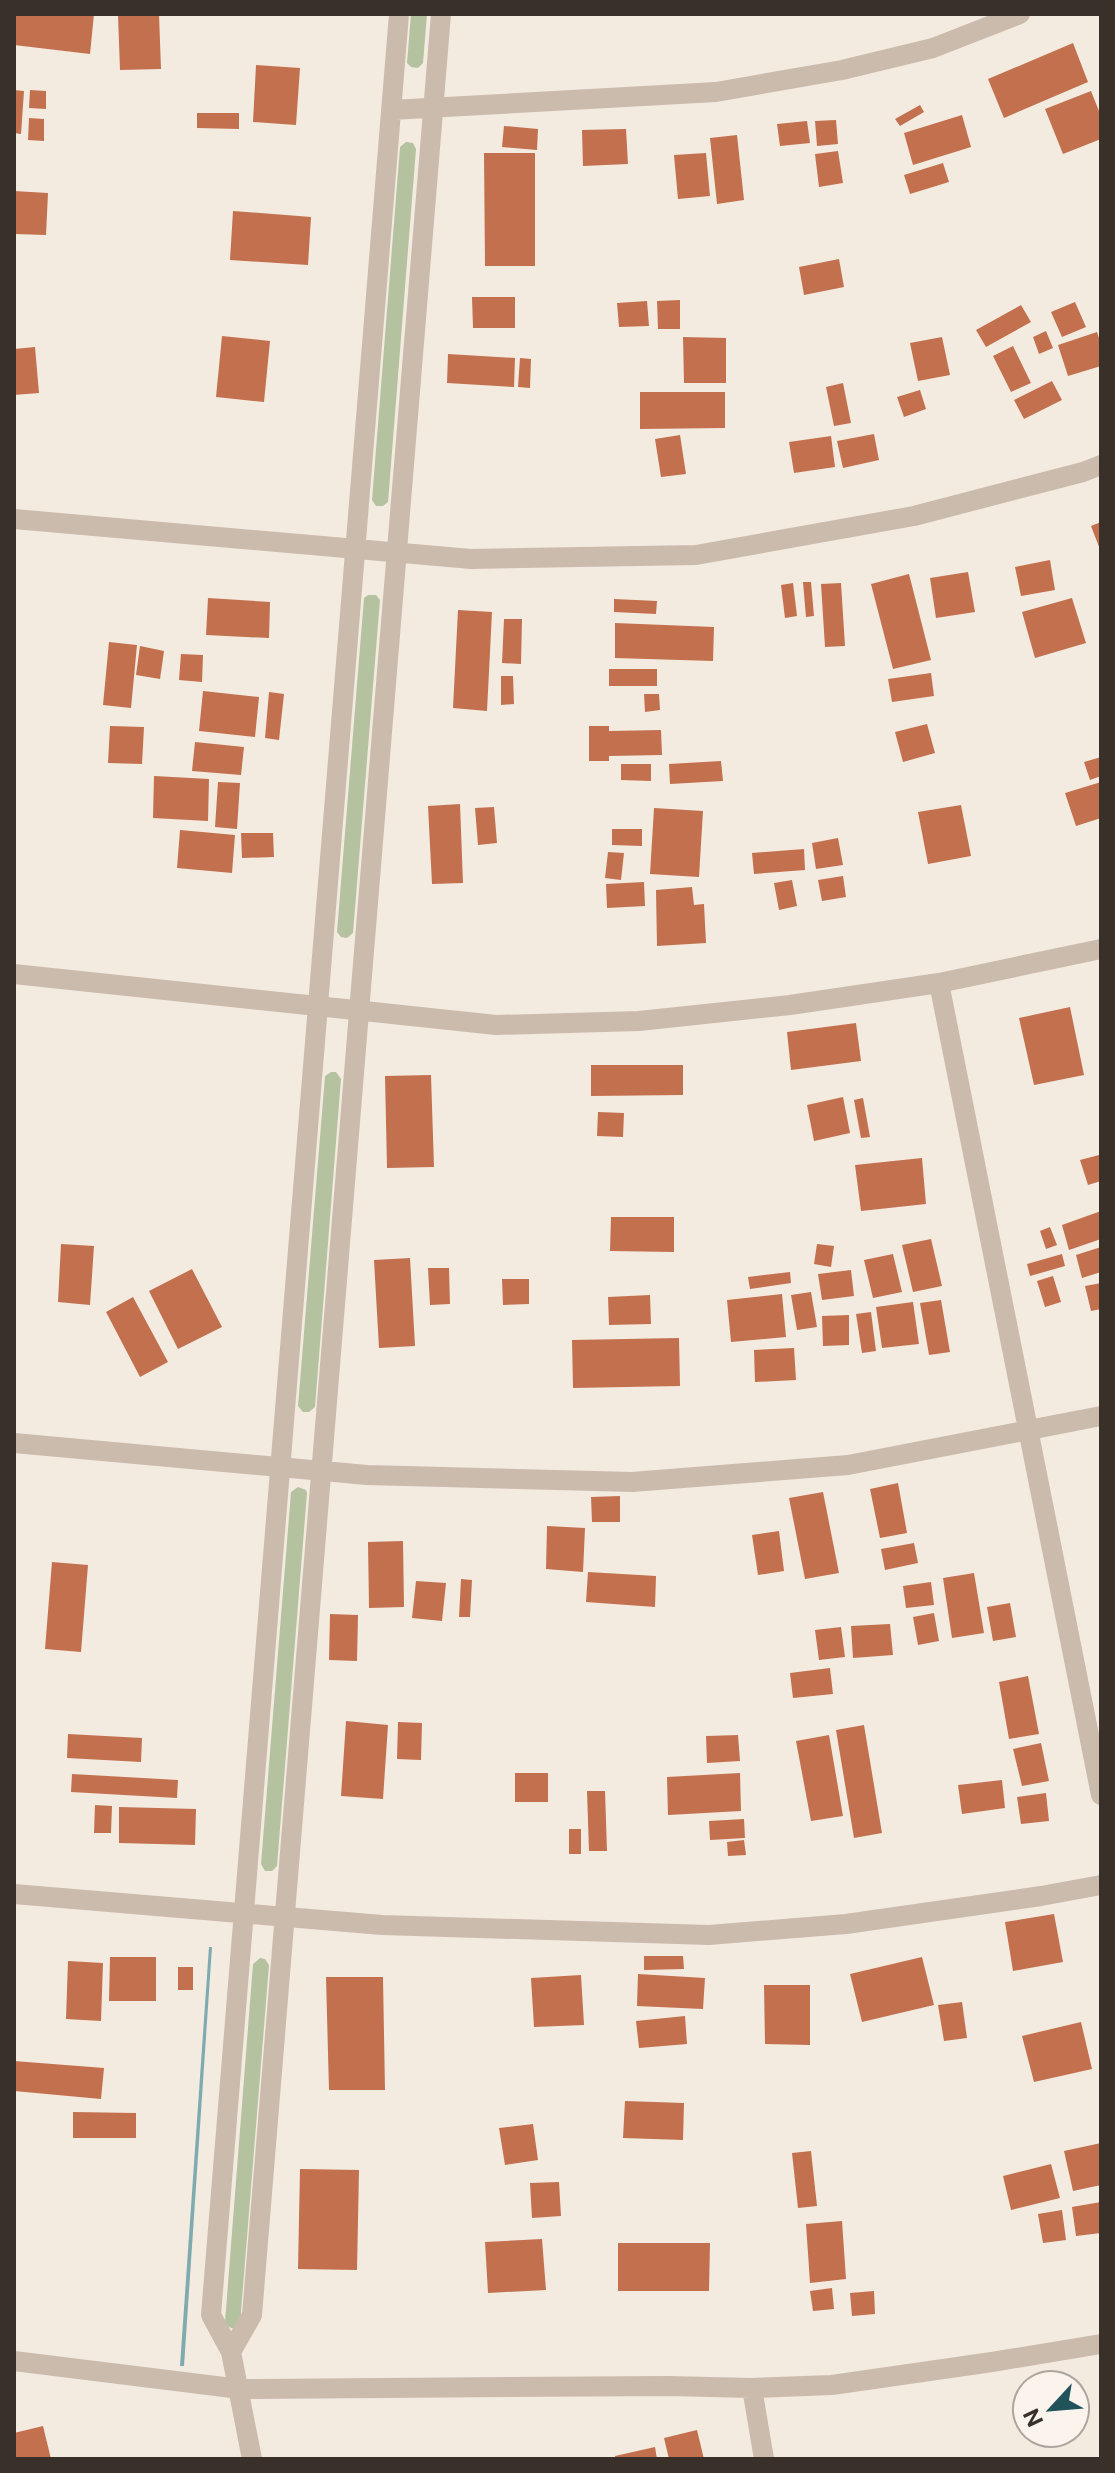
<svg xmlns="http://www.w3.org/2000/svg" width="1115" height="2473" font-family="'Public Sans',sans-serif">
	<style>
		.green { fill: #b4c2a0 }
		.water { fill: #7faaaf }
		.building { fill: #c3704e }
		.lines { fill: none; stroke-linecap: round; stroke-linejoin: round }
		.minor { stroke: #cbbbac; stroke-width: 20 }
	</style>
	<rect width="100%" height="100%" fill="#f3ebe0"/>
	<path class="green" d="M411,14H427L423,63L418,68L411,67L407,63Z
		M406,142L413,143L416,149L388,502L383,506H376L372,500L400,147Z
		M368,595H376L380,600L353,933L347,938L341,937L337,932L364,598Z
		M331,1072H336L341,1079L315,1407L309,1412H303L298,1406L325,1076Z
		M298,1487L306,1490L307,1493L277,1866L272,1871H265L261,1864L291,1492Z
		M260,1958L265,1959L269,1965L240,2324L234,2329L229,2327L225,2322L253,1964Z"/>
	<path class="water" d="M209,1947H212L184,2366H180Z"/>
	<path class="building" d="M14,14H94L90,54L14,45Z
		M159,14L161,69L120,70L118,15Z
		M1073,43L1088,82L1004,118L988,79Z
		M256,65L300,68L296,125L253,122Z
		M14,90L24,91L21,134L14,133Z
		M30,90L46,91V109L29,108Z
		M1091,91L1101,116V139L1063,154L1045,109Z
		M920,105L924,112L900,126L895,119Z
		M197,113H239V129L197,128Z
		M962,115L971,147L913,165L904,133Z
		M29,118L44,119V141L28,140Z
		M836,120L838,144L817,146L815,121Z
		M807,121L810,143L780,146L777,124Z
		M504,126L538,129L537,150L502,147Z
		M626,129L628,164L583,166L582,130Z
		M737,135L744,200L717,204L710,138Z
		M838,151L843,183L819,187L815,154Z
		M484,153H535V266H485Z
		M706,153L710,196L678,199L674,155Z
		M943,163L949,182L910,194L904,175Z
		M14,191L48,193L46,235L14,234Z
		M233,211L311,217L308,265L230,260Z
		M839,259L844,287L804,295L799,267Z
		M472,297H515V328H473Z
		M680,300V329H658L657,301Z
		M647,301L649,326L619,327L617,303Z
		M1075,302L1086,327L1062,337L1051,312Z
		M1021,305L1031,322L986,347L976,330Z
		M1046,331L1053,348L1039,354L1033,337Z
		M1097,332L1101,344V366L1068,376L1058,345Z
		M222,336L270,341L264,402L216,397Z
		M683,337L726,338V383H684Z
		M942,337L950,375L918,381L910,343Z
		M1013,346L1031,383L1011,392L993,356Z
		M35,347L39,393L14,395V349Z
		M448,354L515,358L514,387L447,383Z
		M520,358L531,359L530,388L518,387Z
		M1052,381L1062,400L1024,419L1014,400Z
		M843,383L851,423L834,426L826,387Z
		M920,390L926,409L904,417L897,397Z
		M640,392H725V428L640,429Z
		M874,434L879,460L843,468L837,441Z
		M680,435L686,474L661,477L655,439Z
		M831,436L835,467L794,473L789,442Z
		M1101,522V552L1091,526Z
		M1050,560L1055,590L1021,596L1015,567Z
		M968,572L975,612L936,618L930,578Z
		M909,574L931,660L893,669L871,584Z
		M803,582H811L814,616L806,617Z
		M793,583L797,616L785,618L781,585Z
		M841,583L845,646L825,647L821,584Z
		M208,598L270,602L269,638L206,635Z
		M1072,598L1086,643L1035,658L1022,612Z
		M614,599L657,601L656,614L614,612Z
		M458,610L492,612L487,711L453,708Z
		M504,619H522L521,664L502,663Z
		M615,623L714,627L713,661L615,658Z
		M109,642L137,645L131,708L103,705Z
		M140,646L164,651L160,679L136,675Z
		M181,654L203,655L202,682L179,680Z
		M609,669H657V686H609Z
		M931,673L934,696L892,702L888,679Z
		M501,676H513L514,704L501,705Z
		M203,691L259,697L255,737L199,731Z
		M269,692L284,694L279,740L265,738Z
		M644,694H659L660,710L645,712Z
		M927,724L935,753L903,762L895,732Z
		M110,726L144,727L142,764L108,763Z
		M589,726H609V731L661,730L662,755L609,756V761H589Z
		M195,742L244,747L241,775L192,771Z
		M1101,757V776L1090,780L1084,762Z
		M721,761L723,781L670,784L669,764Z
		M621,764H651V781L621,780Z
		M154,776L209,779L208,821L153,818Z
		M218,782L240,783L237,829L215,827Z
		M1101,782V818L1076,826L1065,793Z
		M460,804L463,883L432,884L428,806Z
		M961,805L971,856L928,864L918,812Z
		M494,807L497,843L478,845L475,808Z
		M654,808L703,811L699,877L650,874Z
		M612,829H642V846L612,845Z
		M180,830L235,835L232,873L177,868Z
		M241,833H273L274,857L242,858Z
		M838,838L843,865L816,869L812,843Z
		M804,849L805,870L754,874L752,853Z
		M608,852L624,853L621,880L605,878Z
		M843,876L846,897L822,901L818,880Z
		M792,880L797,906L779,910L774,883Z
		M644,882L645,906L607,908L606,884Z
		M692,887L694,905L704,904L706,943L657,946L656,890Z
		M1070,1007L1084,1075L1034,1085L1019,1018Z
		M856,1023L861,1061L791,1070L787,1032Z
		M591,1065H683V1095L591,1096Z
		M431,1075L434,1167L387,1168L385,1076Z
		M843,1097L850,1133L814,1141L807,1105Z
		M863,1098L870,1137L861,1138L854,1100Z
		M598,1112L624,1113L623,1137L597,1136Z
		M1099,1155L1101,1181L1088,1185L1080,1160Z
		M922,1158L926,1204L861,1211L855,1165Z
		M1101,1211V1239L1069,1250L1062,1225Z
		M611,1217H674V1252L610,1251Z
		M1050,1227L1057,1245L1046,1249L1040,1231Z
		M931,1239L942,1286L913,1292L902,1245Z
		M61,1244L94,1246L90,1305L58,1302Z
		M817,1244L834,1246L831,1267L814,1264Z
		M1101,1247V1272L1082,1278L1076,1255Z
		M893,1254L902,1292L873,1298L864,1260Z
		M1062,1254L1065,1266L1030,1276L1027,1264Z
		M410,1258L415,1346L379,1348L374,1260Z
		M428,1268H449L450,1304L430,1305Z
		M192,1269L222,1327L178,1349L149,1291Z
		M851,1270L854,1296L822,1300L818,1274Z
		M790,1272L791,1283L750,1289L748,1277Z
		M1053,1276L1061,1302L1045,1307L1037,1281Z
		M502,1279H529V1304L503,1305Z
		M1101,1283V1309L1091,1311L1085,1286Z
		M811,1292L817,1327L797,1330L791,1295Z
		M782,1294L786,1337L731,1342L727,1300Z
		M650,1295L651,1324L609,1325L608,1297Z
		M133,1297L168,1362L140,1377L106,1312Z
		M941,1300L950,1352L929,1355L920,1303Z
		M913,1302L919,1344L882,1348L876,1307Z
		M871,1312L876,1351L862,1353L856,1314Z
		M849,1315V1345L823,1346L822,1316Z
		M679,1338L680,1386L573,1388L572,1340Z
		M794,1348L796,1380L755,1382L754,1350Z
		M898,1483L907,1533L880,1538L870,1489Z
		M823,1492L839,1573L805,1579L789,1498Z
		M620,1496V1522H592L591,1497Z
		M547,1526L585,1528L583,1572L546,1569Z
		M779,1531L784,1571L758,1575L752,1535Z
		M403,1541L404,1607L369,1608L368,1542Z
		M914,1543L918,1563L885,1570L881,1549Z
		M52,1562L88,1565L81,1652L45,1649Z
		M588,1572L656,1576L655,1607L586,1602Z
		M974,1573L984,1633L952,1638L943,1578Z
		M461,1579L472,1580L470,1617H459Z
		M416,1581L446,1583L442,1621L412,1618Z
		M931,1582L934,1605L906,1608L903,1586Z
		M1010,1603L1016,1637L993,1641L987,1607Z
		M934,1613L939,1641L918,1645L913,1617Z
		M330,1614L358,1615L357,1661L329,1660Z
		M890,1624L893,1655L853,1658L851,1626Z
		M841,1627L845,1657L819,1660L815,1630Z
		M830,1668L833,1694L793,1698L790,1673Z
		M1028,1676L1039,1734L1009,1739L999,1682Z
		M346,1721L388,1725L383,1799L341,1796Z
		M398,1722L422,1723L421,1760L397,1759Z
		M864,1725L882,1833L854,1838L836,1730Z
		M68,1734L142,1738L141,1762L67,1758Z
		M738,1735L740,1761L707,1763L706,1736Z
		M829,1735L843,1816L811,1821L796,1741Z
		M1041,1743L1049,1781L1022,1786L1013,1749Z
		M515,1773H548V1802H515Z
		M740,1773L741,1811L668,1815L667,1777Z
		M72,1774L178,1780L177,1798L71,1792Z
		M1002,1780L1005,1808L962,1814L958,1785Z
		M587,1791H605L607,1851H589Z
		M1046,1793L1049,1821L1021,1824L1017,1797Z
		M95,1805L112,1806L111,1833H94Z
		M119,1807L196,1809L195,1845L119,1843Z
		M744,1819L745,1838L710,1840L709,1821Z
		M569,1829H581V1854H569Z
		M744,1840L746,1855L728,1856L727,1842Z
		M1054,1914L1063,1962L1013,1971L1005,1922Z
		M644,1956H683L684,1969L644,1970Z
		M110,1957H156V2001H109Z
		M922,1957L934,2005L862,2022L850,1974Z
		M68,1961L103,1963L101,2021L66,2019Z
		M178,1967H193V1990H178Z
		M638,1974L705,1978L703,2009L637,2006Z
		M581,1975L584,2025L534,2027L531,1978Z
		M326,1977H383L385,2090H329Z
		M764,1985H810V2045L765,2044Z
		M962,2002L967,2038L944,2041L938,2005Z
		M685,2016L687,2044L639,2048L636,2021Z
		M1081,2022L1092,2069L1034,2082L1022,2036Z
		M14,2061L104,2068L101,2099L14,2091Z
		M625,2101L684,2103L683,2140L623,2138Z
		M73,2112L136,2113V2138H73Z
		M533,2124L538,2160L505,2165L499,2128Z
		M1101,2143V2185L1073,2191L1064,2151Z
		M811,2151L817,2206L798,2208L792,2153Z
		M1051,2164L1060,2198L1011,2210L1003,2176Z
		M300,2169L359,2170L357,2270L298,2269Z
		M559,2182L561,2216L532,2218L530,2183Z
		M1101,2202V2233L1076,2236L1072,2207Z
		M1062,2210L1066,2240L1043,2243L1038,2214Z
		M842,2221L846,2279L810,2283L806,2224Z
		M542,2239L546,2290L488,2293L485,2242Z
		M618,2243H710L709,2291H618Z
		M832,2288L834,2309L813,2311L810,2291Z
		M874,2291L875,2314L852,2316L850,2293Z
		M43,2426L51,2459H14V2433Z
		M697,2430L704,2459H669L664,2438Z
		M655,2447L657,2459H615V2456Z"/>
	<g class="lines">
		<path class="minor" d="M391,110L716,92L842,70L933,48L1020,14
			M14,519L471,559L696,555L914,516L1083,472L1101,465
			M14,974L496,1025L639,1021L790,1005L939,983L1101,949
			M939,983L1101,1795
			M14,1443L367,1475L632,1482L848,1465L1101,1416
			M14,1894L382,1925L709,1935L846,1924L1041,1896L1101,1885
			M231,2352L252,2315L441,14
			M14,2361L240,2389L668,2386L752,2388L832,2385L992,2362L1101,2344
			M752,2388L764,2459
			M252,2459L231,2352L211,2315L399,14"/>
	</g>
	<rect width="1115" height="2473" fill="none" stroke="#39302a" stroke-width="32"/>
	<g transform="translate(1051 2409) rotate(244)"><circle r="38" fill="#faf4ec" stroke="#ada69e" stroke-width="2"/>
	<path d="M0-6L14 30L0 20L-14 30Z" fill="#21535a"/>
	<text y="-12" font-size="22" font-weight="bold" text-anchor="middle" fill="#39302a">N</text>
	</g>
</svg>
